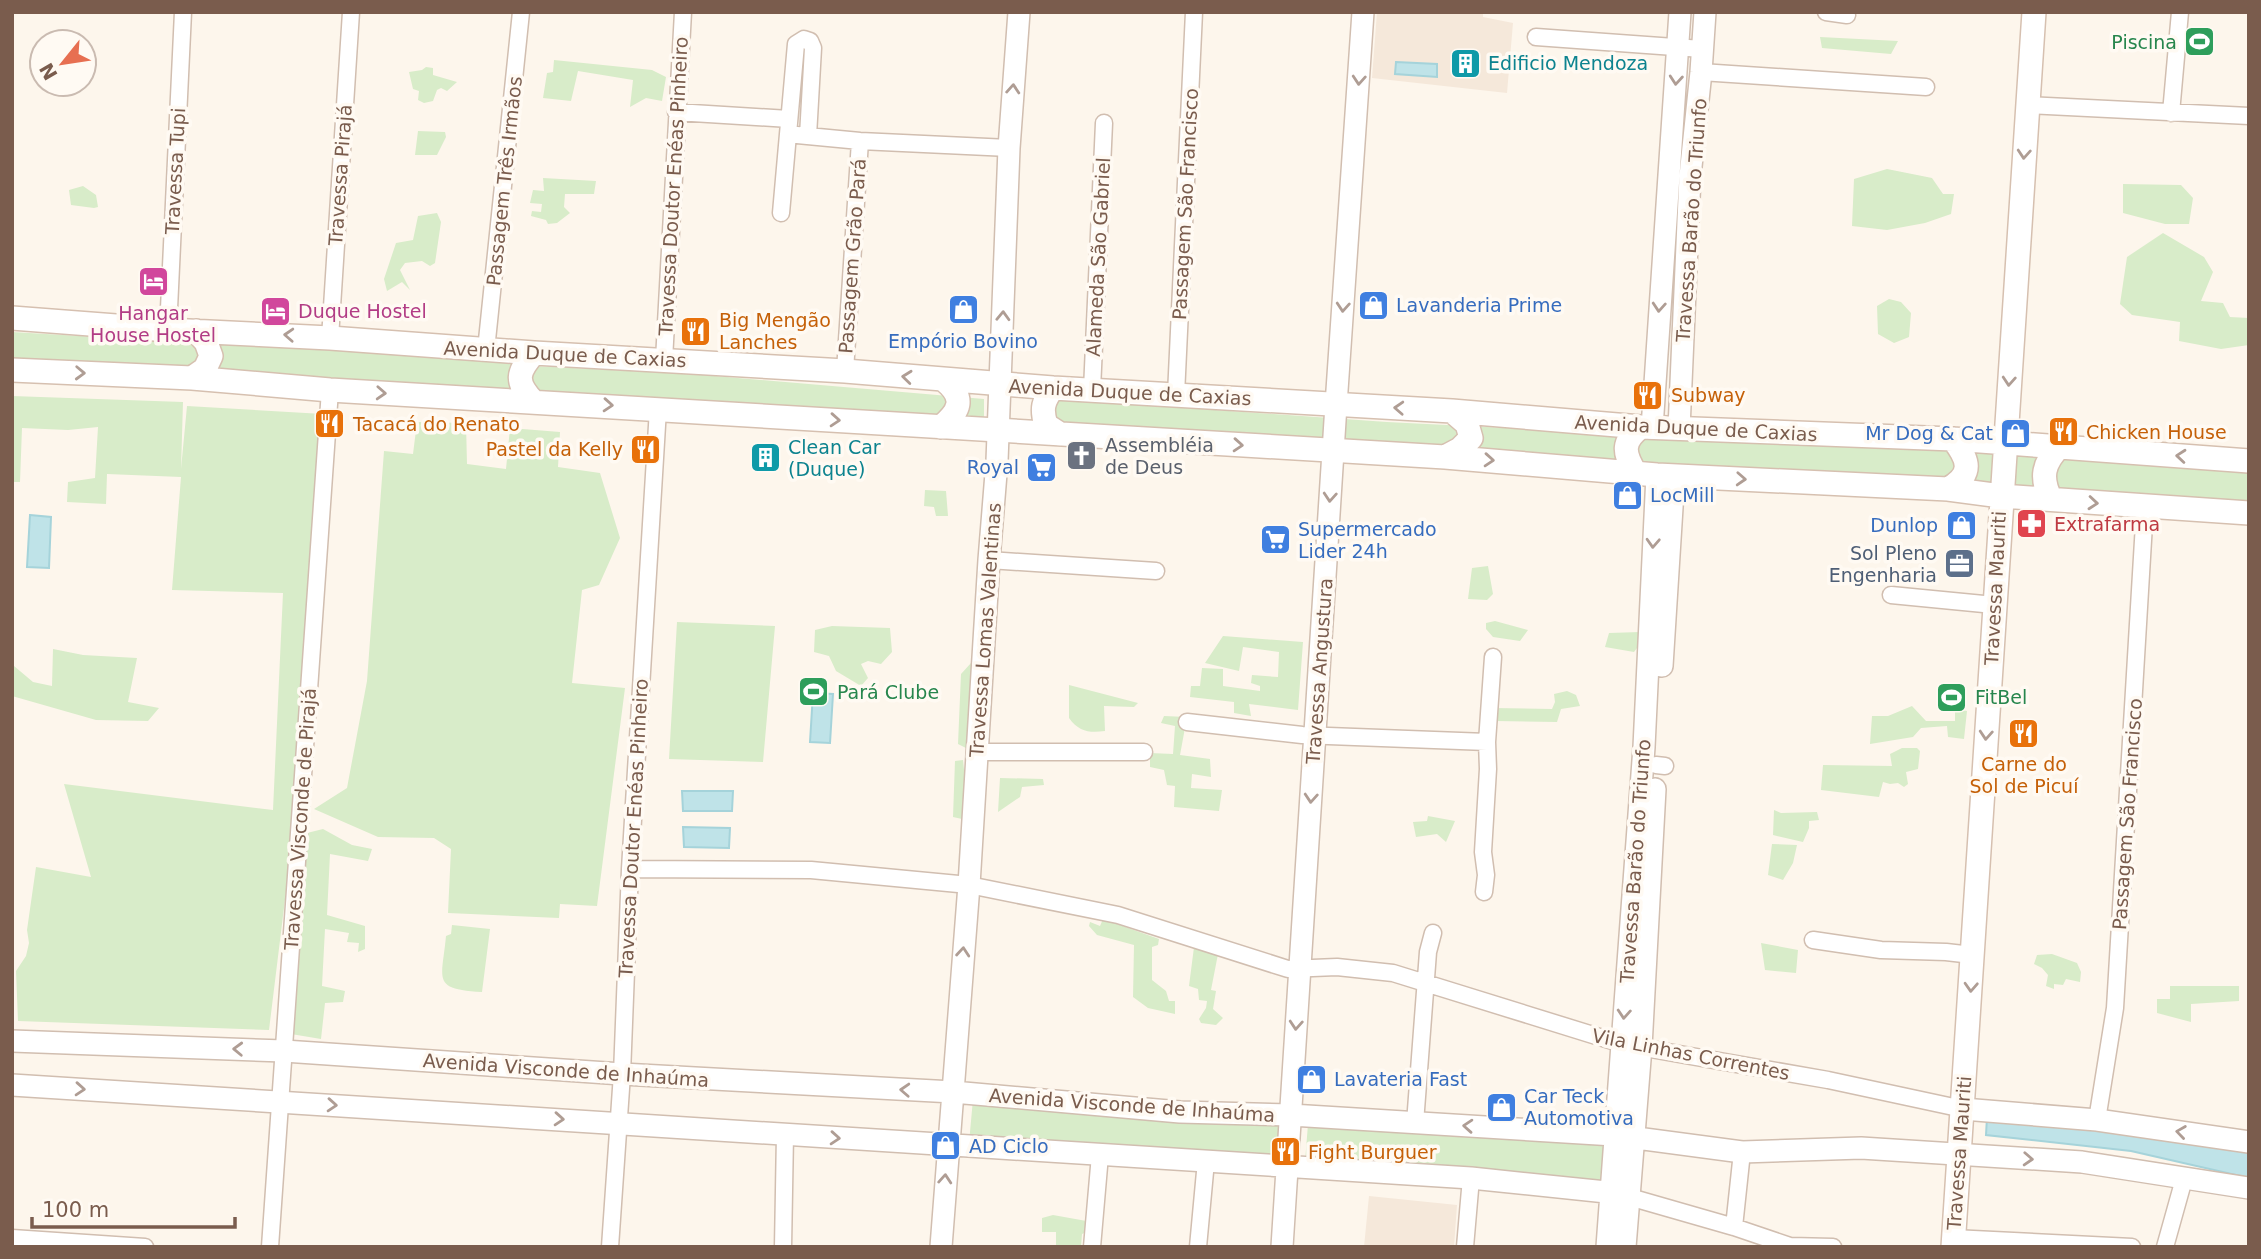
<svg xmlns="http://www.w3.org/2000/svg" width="2261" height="1259" font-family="'DejaVu Sans',sans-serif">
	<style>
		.residential { fill: #f5e8da }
		.green { fill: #d8ecc9 }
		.water { fill: #bfe3e8; stroke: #a5d3da; stroke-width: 2 }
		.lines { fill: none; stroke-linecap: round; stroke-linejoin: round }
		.minor-casing { stroke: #d1beb0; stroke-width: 19 }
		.tertiary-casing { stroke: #d1beb0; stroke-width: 24 }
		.secondary-casing { stroke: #d6c0b0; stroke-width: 26 }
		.minor { stroke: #fff; stroke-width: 16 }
		.tertiary { stroke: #fff; stroke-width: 21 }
		.secondary { stroke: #fff; stroke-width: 23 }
		.oneway { stroke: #af9d94 }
		.labels { text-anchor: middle; stroke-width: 7; stroke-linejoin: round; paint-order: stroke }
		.leisure-label { font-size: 19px; fill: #27864d; stroke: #fffaf3; text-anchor: start }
		.culture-label { font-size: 19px; fill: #0d838f; stroke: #fffaf3; text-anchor: start }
		.street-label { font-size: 19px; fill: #7a5c4d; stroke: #fffaf3 }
		.shop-label { font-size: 19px; fill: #366cbe; stroke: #fffaf3; text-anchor: start }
		.hotel-label { font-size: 19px; fill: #b23c85; stroke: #fffaf3; text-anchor: start }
		.food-label { font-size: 19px; fill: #c56008; stroke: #fffaf3; text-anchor: start }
		.worship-label { font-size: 19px; fill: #5b616d; stroke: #fffaf3; text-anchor: start }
		.health-label { font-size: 19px; fill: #be3a42; stroke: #fffaf3; text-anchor: start }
		.service-label { font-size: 19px; fill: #4e5e75; stroke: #fffaf3; text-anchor: end }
	</style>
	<rect width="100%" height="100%" fill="#fdf6ec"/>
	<path class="residential" d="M1377,12H1483V17L1513,23L1507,93L1372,78Z
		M1369,1196L1457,1205L1454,1247H1364Z"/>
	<path class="green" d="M1820,37L1898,41L1891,54L1822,48Z
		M554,60L652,70L666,77L662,101L646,98L630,107L633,80L578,71L571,101L543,98L547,73L553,72Z
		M426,67L433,68V75L457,82L447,91L441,88L437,90L433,101L424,103L418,100L419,91L413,89L409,72L422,70Z
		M418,131L445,132L446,137L437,155H415Z
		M1887,169L1932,178L1943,194H1954L1951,214L1925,223L1887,230L1852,226L1854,179Z
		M543,178L596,181L594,194H565L564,207L570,213L557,223L548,224L546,220L531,216L532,211L541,212L542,204L530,203L533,190L544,191Z
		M2123,184L2181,185L2193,198L2189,224H2165L2123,213Z
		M83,186L96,195L98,207L94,208L71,205L69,190Z
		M437,213L441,222L435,263L430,266L422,261L405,263L400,270L410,290L402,282L387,291L384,279L396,243L413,240L418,216Z
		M2163,233L2204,257L2213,272L2201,301L2223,303L2230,317L2249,318V345L2221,349L2179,341L2180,322L2132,315L2120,304L2127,257Z
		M1889,299L1901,302L1911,313L1909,337L1894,343L1878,334L1877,306Z
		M12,332L199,343L201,363L191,370L12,363Z
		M209,337L521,360L518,394L208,372Z
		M532,366L691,374L984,399V419L535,392L526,372Z
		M12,396L183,402L181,469L187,406L323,414L295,818L269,1030L18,1021L16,971L26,956L29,943L27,930L36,867L91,877L64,784L273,810L283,593L172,590L181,477L107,474L106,504L67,502L68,482L95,478L98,427L68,430L22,428L20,482H12Z
		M1052,401H1086L1387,422L1998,453L2249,468V505L1053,422Z
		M417,422L466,423L467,464L506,469L510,428L560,432L558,467L600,473L620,538L599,585L582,590L572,683L625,688L597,906L560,904L559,918L448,913L451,849L434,838L378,837L314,809L347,788L367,681L384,451L413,454Z
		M925,490L946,491L948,516H936L934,507L924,506Z
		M1488,566L1493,594L1487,600L1468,599L1472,568Z
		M1495,621L1528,630L1520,641L1493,637L1486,629V623Z
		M677,622L775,626L763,762L669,759Z
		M832,626L890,628L892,652L881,664L868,661L861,664L868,678L861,686L836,671L829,656L814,652L815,630Z
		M1640,632L1643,640L1634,652L1605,647L1609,633Z
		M1223,636L1303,642L1298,710L1249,704L1251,716L1234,713V702L1190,697L1191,686H1200L1202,668L1223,669V686L1260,691V686L1251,683L1252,675L1278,677L1279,652L1243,647L1239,671L1205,663Z
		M53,649L83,655L137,658L128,702L159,708L148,721L96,720L12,696L14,666L33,682L52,686Z
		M971,663L976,665L968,749L958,744L961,674Z
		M1069,685L1138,703L1134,707L1104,706L1105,731C1090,733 1079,732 1069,718Z
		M1567,691L1576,695L1580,706L1561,709L1557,722L1495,721L1493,708L1552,709L1555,702L1554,694Z
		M1912,706L1926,721H1955V709L1967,711L1964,739L1948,737L1947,726L1921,728L1913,737L1870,744L1872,716H1888Z
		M1164,716L1187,717L1180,755L1210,759L1211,777L1192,774L1191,788L1222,790L1219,811L1174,807L1175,786L1167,785L1164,770L1150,767V753L1173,754L1175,726L1161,723Z
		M1902,748H1917L1920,751L1918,769L1906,772L1908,784L1904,787L1898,783L1890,784L1883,782L1879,797L1821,790L1823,765L1892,766L1890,754Z
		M963,760L969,817L962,819L953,817L955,761Z
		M1000,778L1043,779L1044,785L1022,787L1020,797L998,812Z
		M1774,810L1781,813L1817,812L1819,820L1809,821V828L1803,842L1773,835Z
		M1428,816L1455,821L1446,842L1437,834L1416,837L1413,822L1427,821Z
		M323,829L352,845L372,849L368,861L330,854L327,915L365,926V949L358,952L359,943L347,942L349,933L325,929L322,986L345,991L343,1002L325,1003L321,1039L291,1034L307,833Z
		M1772,844L1797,845L1793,863L1783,880L1768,875Z
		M1103,919L1159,939L1158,945L1152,947V980L1166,991L1169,1001H1175V1014L1148,1008L1133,997L1134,945L1097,935L1089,926L1090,922L1100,926Z
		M452,925L490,929L482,992C431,989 442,980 446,936L451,934Z
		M1761,943L1798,950L1796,973L1765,970Z
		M1194,947L1218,954L1211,990L1216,991L1213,1009L1223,1018L1216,1025L1201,1023L1199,1019L1206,1008L1207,1001L1199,1000L1198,989L1189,986Z
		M2052,954L2077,963L2081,972L2080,982L2066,979L2063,985L2054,984V989L2046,986L2048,975L2042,968L2034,964L2037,955Z
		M2170,986H2239V1001L2191,1004V1022L2157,1013V999H2170Z
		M973,1099L1285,1118L1281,1162L969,1143Z
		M1308,1124L1610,1143L1609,1187L1305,1162Z
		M1053,1215L1092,1222L1091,1230L1082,1234L1081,1247H1056V1232H1042V1218Z"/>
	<path class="water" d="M1396,62L1437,64V77L1395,74Z
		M30,515L51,517L49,568L27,567Z
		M813,693L833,694L830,743L810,742Z
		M682,791H733L732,811H683Z
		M683,827L730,828L729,848L684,847Z
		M1987,1117L2249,1148V1178L2131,1151L1986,1135Z"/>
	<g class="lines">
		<defs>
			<path id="minor" d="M1826,12L1847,15
				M1536,37L1702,49
				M1701,72L1926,87
				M2028,105L2249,116
				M676,112L789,119
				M2171,113L2180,12
				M797,135L860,141L1009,148
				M781,213L796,44L804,39L810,41L813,48L808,136
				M168,330L183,12
				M330,338L351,12
				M486,350L521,12
				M664,360L683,12
				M845,371L860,141
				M1092,390L1104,123
				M1176,395L1194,12
				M989,560L1156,571
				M1891,595L1994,605
				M1187,722L1302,735L1487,742
				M977,752H1144
				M1656,765L1665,766
				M630,869L811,870L969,885L1118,915L1288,969L1337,967L1393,973L1622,1044L1828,1080L1963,1109
				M1484,892L1486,875L1483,852L1488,769L1487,742L1493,657
				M1813,940L1881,950L1946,952L1972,955
				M2097,1120L2115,1008L2145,507
				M1415,1123L1428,952L1433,933
				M1619,1194L1734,1227L1790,1246L1833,1247
				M1734,1227L1742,1152
				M12,1238L145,1247
				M1953,1238L2132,1247
				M270,1247L330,390
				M610,1247L622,1074L630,869L658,409
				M783,1247L785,1134
				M1092,1247L1100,1155
				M1198,1247L1206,1161
				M1465,1247L1471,1178
				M2165,1247L2184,1179"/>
			<path id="tertiary" d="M1652,428L1680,12
				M1679,429L1690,176L1701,72L1705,12
				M1662,666L1674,476
				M12,1041L284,1051L622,1074L953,1092L1180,1112L1291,1115L1614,1135L1742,1152L1861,1148L2082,1162L2249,1188
				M12,1085L1471,1178L1616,1193
				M1963,1109L2097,1120L2249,1142
				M941,1247L969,885L989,560L997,461L1009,148L1019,12
				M1282,1247L1336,405L1363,12
				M1607,1247L1644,747L1657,475
				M1625,1247L1641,1047L1655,789"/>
			<path id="secondary" d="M12,318L168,330L330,338L534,353L845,371L1053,388L1452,411L1641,427L1953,439L2249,461
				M12,370L192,378L330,390L1445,457L1657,475L1948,489L2001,496L2249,513
				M192,378L205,369L211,356L206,342L196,331
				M1053,388C1043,401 1041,409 1046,425L1060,434
				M533,401C515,382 517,372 534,353
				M941,427C960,411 966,398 944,380
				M1445,457L1460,449L1471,438L1467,424L1452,411
				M1635,472C1623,453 1622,441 1641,427
				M1948,489C1974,474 1969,460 1953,439
				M2051,499C2040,478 2043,463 2060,446
				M1953,1247L2034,12"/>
		</defs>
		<use href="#minor" class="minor-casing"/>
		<use href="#tertiary" class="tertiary-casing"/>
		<use href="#secondary" class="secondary-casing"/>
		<use href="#minor" class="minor"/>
		<use href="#tertiary" class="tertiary"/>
		<use href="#secondary" class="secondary"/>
	</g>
	<defs><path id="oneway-chevron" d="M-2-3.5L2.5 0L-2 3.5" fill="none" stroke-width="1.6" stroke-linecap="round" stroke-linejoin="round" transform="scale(1.75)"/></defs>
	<g class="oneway">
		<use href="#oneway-chevron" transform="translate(1359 80) rotate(94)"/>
		<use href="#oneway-chevron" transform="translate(1676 80) rotate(95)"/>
		<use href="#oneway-chevron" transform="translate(1013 89) rotate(-86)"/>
		<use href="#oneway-chevron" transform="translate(2024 154) rotate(94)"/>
		<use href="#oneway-chevron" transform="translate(1343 307) rotate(94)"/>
		<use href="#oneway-chevron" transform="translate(1659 307) rotate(94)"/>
		<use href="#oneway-chevron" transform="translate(1003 316) rotate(-88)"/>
		<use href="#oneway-chevron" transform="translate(289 335) rotate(-177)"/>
		<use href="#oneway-chevron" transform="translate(80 373) rotate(2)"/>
		<use href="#oneway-chevron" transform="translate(907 377) rotate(-174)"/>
		<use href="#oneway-chevron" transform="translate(2009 381) rotate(94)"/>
		<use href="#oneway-chevron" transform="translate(381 393) rotate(3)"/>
		<use href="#oneway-chevron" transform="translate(608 405) rotate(4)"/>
		<use href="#oneway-chevron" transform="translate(1399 408) rotate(-177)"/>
		<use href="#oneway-chevron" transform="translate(835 420) rotate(4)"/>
		<use href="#oneway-chevron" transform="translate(1238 445) rotate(4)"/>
		<use href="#oneway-chevron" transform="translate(2181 456) rotate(-175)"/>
		<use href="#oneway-chevron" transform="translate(1489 460) rotate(4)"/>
		<use href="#oneway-chevron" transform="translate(1741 479) rotate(3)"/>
		<use href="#oneway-chevron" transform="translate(1330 497) rotate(94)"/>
		<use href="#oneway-chevron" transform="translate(2093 503) rotate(5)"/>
		<use href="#oneway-chevron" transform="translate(1653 543) rotate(93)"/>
		<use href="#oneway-chevron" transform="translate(1986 735) rotate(94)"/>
		<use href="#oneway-chevron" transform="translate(1311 798) rotate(94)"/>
		<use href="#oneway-chevron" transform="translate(963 952) rotate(-85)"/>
		<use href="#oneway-chevron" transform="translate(1971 987) rotate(93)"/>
		<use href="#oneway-chevron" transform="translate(1624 1014) rotate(94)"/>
		<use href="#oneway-chevron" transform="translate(1296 1025) rotate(94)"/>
		<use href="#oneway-chevron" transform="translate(238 1049) rotate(-178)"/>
		<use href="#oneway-chevron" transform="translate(80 1089) rotate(4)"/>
		<use href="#oneway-chevron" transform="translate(905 1090) rotate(-177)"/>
		<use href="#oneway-chevron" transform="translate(332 1105) rotate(4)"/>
		<use href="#oneway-chevron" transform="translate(559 1119) rotate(4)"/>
		<use href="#oneway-chevron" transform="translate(1468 1126) rotate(-176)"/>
		<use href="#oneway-chevron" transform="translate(2181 1132) rotate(-172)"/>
		<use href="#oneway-chevron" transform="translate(835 1138) rotate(4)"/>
		<use href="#oneway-chevron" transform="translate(2028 1159) rotate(3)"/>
		<use href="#oneway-chevron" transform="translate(945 1179) rotate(-86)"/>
	</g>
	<defs>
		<symbol id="stadium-square" viewBox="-11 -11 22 22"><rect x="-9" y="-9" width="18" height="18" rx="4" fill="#2e9e5b" stroke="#fffaf3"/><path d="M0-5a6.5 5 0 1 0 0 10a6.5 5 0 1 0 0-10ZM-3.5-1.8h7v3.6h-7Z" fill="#fff"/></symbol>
		<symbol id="building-square" viewBox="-11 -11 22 22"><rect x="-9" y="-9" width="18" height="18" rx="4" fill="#0f9aa8" stroke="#fffaf3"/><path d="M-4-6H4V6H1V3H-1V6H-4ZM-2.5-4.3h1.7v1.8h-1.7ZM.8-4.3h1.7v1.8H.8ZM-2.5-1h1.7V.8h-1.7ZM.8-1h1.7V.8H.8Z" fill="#fff"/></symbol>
		<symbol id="hotel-square" viewBox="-11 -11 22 22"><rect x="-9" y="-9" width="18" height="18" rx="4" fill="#d1479c" stroke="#fffaf3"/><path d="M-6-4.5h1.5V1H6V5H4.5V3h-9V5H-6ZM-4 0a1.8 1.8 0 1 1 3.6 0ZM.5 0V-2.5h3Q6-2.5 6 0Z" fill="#fff"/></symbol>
		<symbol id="shop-square" viewBox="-11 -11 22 22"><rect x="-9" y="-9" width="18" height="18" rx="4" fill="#3f7fe0" stroke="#fffaf3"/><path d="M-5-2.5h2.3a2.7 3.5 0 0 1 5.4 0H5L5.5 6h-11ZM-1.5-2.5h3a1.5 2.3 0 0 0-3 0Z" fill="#fff"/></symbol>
		<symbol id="restaurant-square" viewBox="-11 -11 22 22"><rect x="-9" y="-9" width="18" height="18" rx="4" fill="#e8710a" stroke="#fffaf3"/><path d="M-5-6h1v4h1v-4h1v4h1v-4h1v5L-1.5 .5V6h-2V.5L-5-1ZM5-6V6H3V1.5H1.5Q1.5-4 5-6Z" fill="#fff"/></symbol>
		<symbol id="church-square" viewBox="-11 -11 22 22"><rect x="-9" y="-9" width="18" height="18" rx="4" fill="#6b7280" stroke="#fffaf3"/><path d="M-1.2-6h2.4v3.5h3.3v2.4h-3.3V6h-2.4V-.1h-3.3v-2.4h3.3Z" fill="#fff"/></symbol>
		<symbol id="supermarket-square" viewBox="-11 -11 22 22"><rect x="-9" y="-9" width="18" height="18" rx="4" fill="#3f7fe0" stroke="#fffaf3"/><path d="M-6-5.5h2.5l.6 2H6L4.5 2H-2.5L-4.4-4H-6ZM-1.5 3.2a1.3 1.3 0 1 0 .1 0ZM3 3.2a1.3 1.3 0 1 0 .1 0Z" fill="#fff"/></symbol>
		<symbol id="pharmacy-square" viewBox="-11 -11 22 22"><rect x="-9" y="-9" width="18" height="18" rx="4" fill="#e0444e" stroke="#fffaf3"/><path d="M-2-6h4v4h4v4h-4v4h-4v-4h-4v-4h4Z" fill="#fff"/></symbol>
		<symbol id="office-square" viewBox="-11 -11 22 22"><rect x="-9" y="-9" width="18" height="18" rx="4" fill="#5c6f8a" stroke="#fffaf3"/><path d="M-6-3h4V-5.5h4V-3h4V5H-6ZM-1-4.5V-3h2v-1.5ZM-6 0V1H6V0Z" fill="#fff"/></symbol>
	</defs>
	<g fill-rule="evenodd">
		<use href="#stadium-square" x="2182" y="24" width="35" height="35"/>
		<use href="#building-square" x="1448" y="46" width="35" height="35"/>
		<use href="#hotel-square" x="136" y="264" width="35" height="35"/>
		<use href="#shop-square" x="1356" y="288" width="35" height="35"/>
		<use href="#shop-square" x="946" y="292" width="35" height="35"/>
		<use href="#hotel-square" x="258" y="294" width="35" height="35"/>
		<use href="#restaurant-square" x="678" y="314" width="35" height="35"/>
		<use href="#restaurant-square" x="1630" y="378" width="35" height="35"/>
		<use href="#restaurant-square" x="312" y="406" width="35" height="35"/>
		<use href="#restaurant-square" x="2046" y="414" width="35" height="35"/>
		<use href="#shop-square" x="1998" y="416" width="35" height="35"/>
		<use href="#restaurant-square" x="628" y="432" width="35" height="35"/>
		<use href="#church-square" x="1064" y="438" width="35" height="35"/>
		<use href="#building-square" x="748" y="440" width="35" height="35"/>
		<use href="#supermarket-square" x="1024" y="450" width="35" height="35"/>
		<use href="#shop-square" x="1610" y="478" width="35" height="35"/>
		<use href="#pharmacy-square" x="2014" y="506" width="35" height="35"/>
		<use href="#shop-square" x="1944" y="508" width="35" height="35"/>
		<use href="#supermarket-square" x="1258" y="522" width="35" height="35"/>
		<use href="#office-square" x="1942" y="546" width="35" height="35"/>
		<use href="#stadium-square" x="796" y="674" width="35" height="35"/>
		<use href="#stadium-square" x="1934" y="680" width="35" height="35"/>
		<use href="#restaurant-square" x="2006" y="716" width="35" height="35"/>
		<use href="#shop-square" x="1294" y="1062" width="35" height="35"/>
		<use href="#shop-square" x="1484" y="1090" width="35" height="35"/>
		<use href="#shop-square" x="928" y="1128" width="35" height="35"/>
		<use href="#restaurant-square" x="1268" y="1134" width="35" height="35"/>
	</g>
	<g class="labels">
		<g class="leisure-label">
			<text x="2177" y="49" text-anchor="end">Piscina</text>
			<text x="837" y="699">Pará Clube</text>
			<text x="1975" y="704">FitBel</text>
		</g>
		<g class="culture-label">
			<text x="1488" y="70">Edificio Mendoza</text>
			<text x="788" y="454">Clean Car<tspan x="788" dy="22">(Duque)</tspan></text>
		</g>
		<g class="street-label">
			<text transform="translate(175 171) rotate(-87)" y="7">Travessa Tupi</text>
			<text transform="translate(340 175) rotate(-86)" y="7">Travessa Pirajá</text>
			<text transform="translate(504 181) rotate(-84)" y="7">Passagem Três Irmãos</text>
			<text transform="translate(673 186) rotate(-87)" y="7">Travessa Doutor Enéas Pinheiro</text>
			<text transform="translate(1185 204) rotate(-87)" y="7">Passagem São Francisco</text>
			<text transform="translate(1691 220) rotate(-86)" y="7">Travessa Barão do Triunfo</text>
			<text transform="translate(852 256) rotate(-86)" y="7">Passagem Grão Pará</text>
			<text transform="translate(1098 257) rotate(-87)" y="7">Alameda São Gabriel</text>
			<text transform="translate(565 354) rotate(3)" y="7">Avenida Duque de Caxias</text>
			<text transform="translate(1130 392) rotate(3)" y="7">Avenida Duque de Caxias</text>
			<text transform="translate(1696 428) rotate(3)" y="7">Avenida Duque de Caxias</text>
			<text transform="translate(1995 588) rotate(-87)" y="7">Travessa Mauriti</text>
			<text transform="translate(985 630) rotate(-86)" y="7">Travessa Lomas Valentinas</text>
			<text transform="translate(1319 671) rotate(-86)" y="7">Travessa Angustura</text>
			<text transform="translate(2127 814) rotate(-86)" y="7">Passagem São Francisco</text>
			<text transform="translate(300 819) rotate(-86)" y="7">Travessa Visconde de Pirajá</text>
			<text transform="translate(633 828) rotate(-87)" y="7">Travessa Doutor Enéas Pinheiro</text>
			<text transform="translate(1635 861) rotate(-86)" y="7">Travessa Barão do Triunfo</text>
			<text transform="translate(1691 1054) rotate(11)" y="7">Vila Linhas Correntes</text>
			<text transform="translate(566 1070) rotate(4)" y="7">Avenida Visconde de Inhaúma</text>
			<text transform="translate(1132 1105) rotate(4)" y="7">Avenida Visconde de Inhaúma</text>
			<text transform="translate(1959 1153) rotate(-86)" y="7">Travessa Mauriti</text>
		</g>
		<g class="shop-label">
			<text x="1396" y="312">Lavanderia Prime</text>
			<text x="963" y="348" text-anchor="middle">Empório Bovino</text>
			<text x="1993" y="440" text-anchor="end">Mr Dog &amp; Cat</text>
			<text x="1019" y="474" text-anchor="end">Royal</text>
			<text x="1650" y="502">LocMill</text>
			<text x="1938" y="532" text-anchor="end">Dunlop</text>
			<text x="1298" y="536">Supermercado<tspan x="1298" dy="22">Lider 24h</tspan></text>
			<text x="1334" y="1086">Lavateria Fast</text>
			<text x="1524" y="1103">Car Teck<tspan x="1524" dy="22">Automotiva</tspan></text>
			<text x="969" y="1153">AD Ciclo</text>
		</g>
		<g class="hotel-label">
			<text x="298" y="318">Duque Hostel</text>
			<text x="153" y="320" text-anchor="middle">Hangar<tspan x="153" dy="22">House Hostel</tspan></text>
		</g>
		<g class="food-label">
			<text x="719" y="327">Big Mengão<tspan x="719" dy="22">Lanches</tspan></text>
			<text x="1671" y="402">Subway</text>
			<text x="353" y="431">Tacacá do Renato</text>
			<text x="2086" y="439">Chicken House</text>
			<text x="623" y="456" text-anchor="end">Pastel da Kelly</text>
			<text x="2024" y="771" text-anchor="middle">Carne do<tspan x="2024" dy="22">Sol de Picuí</tspan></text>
			<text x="1308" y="1159">Fight Burguer</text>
		</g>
		<g class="worship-label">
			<text x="1105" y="452">Assembléia<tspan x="1105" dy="22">de Deus</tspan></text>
		</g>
		<g class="health-label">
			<text x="2054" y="531">Extrafarma</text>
		</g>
		<g class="service-label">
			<text x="1937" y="560">Sol Pleno<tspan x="1937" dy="22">Engenharia</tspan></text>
		</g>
	</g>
	<rect width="2261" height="1259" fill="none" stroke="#7a5c4d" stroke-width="28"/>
	<g transform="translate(63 63) rotate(240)"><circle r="33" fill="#fffaf3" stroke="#cabbb1" stroke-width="2"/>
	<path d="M0-5L12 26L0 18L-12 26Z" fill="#e76f51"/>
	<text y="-10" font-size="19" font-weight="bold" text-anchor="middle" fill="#7a5c4d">N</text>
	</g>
	<path d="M32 1217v10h203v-10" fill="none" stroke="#7a5c4d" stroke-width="3.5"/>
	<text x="42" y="1217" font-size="21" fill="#7a5c4d" stroke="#fffaf3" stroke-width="5" paint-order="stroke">100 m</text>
</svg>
